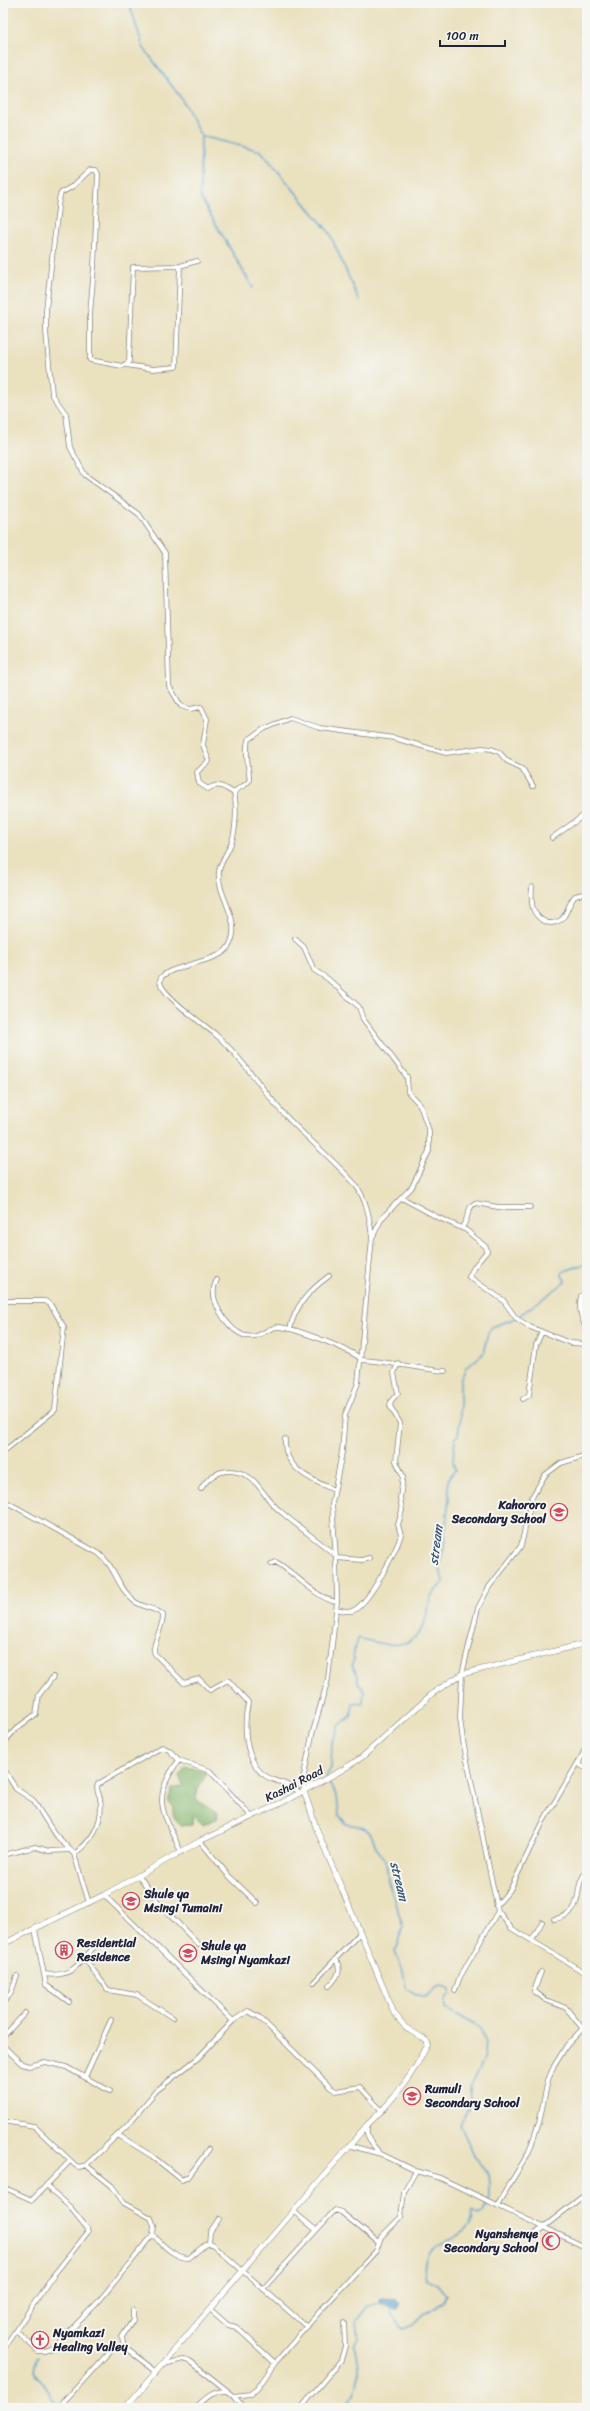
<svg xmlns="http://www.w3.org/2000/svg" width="590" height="2411" font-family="Sriracha,sans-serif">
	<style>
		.forest { fill: #88b871; stroke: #556d56 }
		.water { fill: #59a1cf; stroke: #3e6285 }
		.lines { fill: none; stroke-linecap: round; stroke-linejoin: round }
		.stream { stroke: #59a1cf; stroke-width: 1.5 }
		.minor-casing { stroke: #86827d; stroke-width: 5.5 }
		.tertiary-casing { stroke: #86827d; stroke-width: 6 }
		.minor { stroke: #fff; stroke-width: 4 }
		.tertiary { stroke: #fff; stroke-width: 5 }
		.labels { text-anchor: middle; stroke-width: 4; stroke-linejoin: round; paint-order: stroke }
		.poi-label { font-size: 12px; font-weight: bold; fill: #22223b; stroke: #f6f6f2; text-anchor: start }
		.street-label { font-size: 12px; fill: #22223b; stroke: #f6f6f2 }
		.water-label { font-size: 13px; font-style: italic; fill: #385576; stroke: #f6f6f2 }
	</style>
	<rect width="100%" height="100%" fill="#f6f6f2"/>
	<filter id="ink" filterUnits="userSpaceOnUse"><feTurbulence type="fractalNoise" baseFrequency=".025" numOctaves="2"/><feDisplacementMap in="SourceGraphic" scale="8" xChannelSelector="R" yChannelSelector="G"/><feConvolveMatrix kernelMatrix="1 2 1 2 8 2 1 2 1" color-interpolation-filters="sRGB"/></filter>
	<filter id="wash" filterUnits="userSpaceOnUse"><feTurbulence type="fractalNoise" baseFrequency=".012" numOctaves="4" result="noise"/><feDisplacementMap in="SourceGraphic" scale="16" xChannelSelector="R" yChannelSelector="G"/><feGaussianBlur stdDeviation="0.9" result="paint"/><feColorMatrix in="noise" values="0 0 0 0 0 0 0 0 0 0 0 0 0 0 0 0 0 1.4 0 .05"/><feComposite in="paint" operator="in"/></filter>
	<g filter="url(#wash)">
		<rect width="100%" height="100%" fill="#eae1bf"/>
		<path class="forest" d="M186,1766L207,1773L198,1789L196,1800L217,1813L218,1818L203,1825L193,1815L192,1824L181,1825L174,1818V1808L168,1802L172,1789L183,1786L179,1776Z"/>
		<path class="water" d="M382,2298L396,2299L400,2303L398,2309H392L379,2303V2299Z"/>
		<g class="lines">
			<path class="stream" d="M129,3L143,47L181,98L201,136L200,197L253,288
				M201,136L261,151L329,232L359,300
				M326,1777L331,1768L332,1742L340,1725L351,1716L353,1704L363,1703L364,1691L358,1682V1675L352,1666L355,1645L359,1638C382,1645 413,1653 424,1624C427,1616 427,1605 431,1597C434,1592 439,1587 443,1582L439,1564L446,1542L445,1532L449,1499L448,1480L455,1470L453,1461L455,1439L458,1435L460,1421V1381L466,1368L483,1354L488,1333L492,1327L516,1318L564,1283L565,1280L562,1276V1272L587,1263
				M327,1780L337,1796L339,1815L346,1824C383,1828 365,1841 386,1860L388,1881L403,1926L395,1951L403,1971L406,1988L415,1994L426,1997C433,1989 439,1982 450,1989V1994L446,1998V2009L480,2028L486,2043L484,2059L470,2089L471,2102L460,2124L474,2156L487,2171L489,2182V2197L483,2212L479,2215L473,2211C472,2214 473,2218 472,2220C463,2246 415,2236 426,2279L437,2284L446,2295L443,2302L423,2315L413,2325L403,2329L392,2316L391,2308
				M38,2357L35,2371L58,2407
				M341,2408C363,2392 360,2369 354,2346L358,2338L356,2321L368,2306L379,2303"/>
		</g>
	</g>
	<g filter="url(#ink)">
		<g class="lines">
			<defs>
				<path id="minor" d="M197,261L180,266L133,267L129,362L122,366L90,360V314L94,267L98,174L96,170H90L73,186L61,193L59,199L46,309V332L52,394L66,414L70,447L85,475L139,514L165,553L169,686L181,706L190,709L201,707L207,719L203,745L209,761L197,772L199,783L208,789C218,782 224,787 234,793C237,804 236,830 232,841C229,851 221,860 219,871C216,897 246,923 227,949C216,963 163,966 160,980C158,993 205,1025 215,1034C241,1057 260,1086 282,1112C305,1137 332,1158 355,1184C367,1200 370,1219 372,1238L358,1383L345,1415L342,1452L332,1504L336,1558L337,1602L328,1679L312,1735L304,1775V1791
					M126,365L153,369L176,367L180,266
					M234,793C237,787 245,787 249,781C251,779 244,753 248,740L264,729L290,718L320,728L394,738L446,753L482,748L492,749L499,752L507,761L522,768L533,786
					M552,838L587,813
					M532,887C531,901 530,915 546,922C551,924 556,923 561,920C567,915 569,902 575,896L587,893
					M295,939L304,947L314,970L328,979L359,1007L363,1019L407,1077L408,1092L420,1105L429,1131V1151L412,1187L382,1218L372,1238
					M402,1198L437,1217L466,1230L486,1247L487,1251L474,1267L469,1277L503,1300L516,1318L530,1327L570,1343L587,1344
					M462,1227C469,1220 466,1208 475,1203L498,1207H530
					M217,1280C206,1297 226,1328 243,1335C259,1341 267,1327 278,1327C293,1327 348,1349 360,1358
					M587,1292L581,1296C578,1309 581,1319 587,1330
					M3,1301H45L50,1304L64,1327L55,1410L3,1452
					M290,1329C295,1305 310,1290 329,1276
					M360,1360C389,1361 416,1369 445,1371
					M523,1399L529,1395L536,1345L542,1332
					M285,1439C283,1468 311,1480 334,1490
					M587,1455L561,1463L545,1475L532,1497L521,1546L489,1587L478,1608L462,1674L460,1718L463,1741L498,1911L511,1928L587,1974
					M201,1489C213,1468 237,1465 255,1482C263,1491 269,1502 279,1510C297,1526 316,1539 334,1554
					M3,1500L98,1553C115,1565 118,1589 134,1601C143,1608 155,1607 163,1615C164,1626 150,1647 155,1654L184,1683L199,1679L210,1690L226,1681H229L248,1702C248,1707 246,1712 246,1717C244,1739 249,1771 272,1779C281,1783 293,1785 300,1793
					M336,1558L362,1560L369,1558
					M271,1564L276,1562C294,1572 318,1600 337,1602
					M336,1609C341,1610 347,1612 352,1611C368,1606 396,1551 401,1535L398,1525L402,1510L400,1498L403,1476L396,1461L400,1423L390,1406L391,1401L398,1393L394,1373L398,1363
					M3,1743L17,1728L36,1714L39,1695L53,1677
					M587,1745L579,1762L581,1766L587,1768
					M179,1760C150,1799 163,1811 181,1852
					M3,1768L16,1789L33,1800L54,1833L74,1854L89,1903
					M200,1841L228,1875L257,1903
					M74,1854C92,1841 104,1822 100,1798C99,1793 95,1789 98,1784L162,1747L169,1750L179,1760L210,1771L251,1816
					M3,1855L35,1847L49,1851L71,1850
					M139,1876L161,1906L199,1945
					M104,1895L233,2021
					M496,1906L510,1890L544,1820L579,1761
					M554,1919C588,1914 571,1886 587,1871
					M35,1929L46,1985L69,2002
					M532,1940L542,1922
					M85,1959L108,1990L137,1995L173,2018
					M541,1972L534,1991L546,2000L566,2008L583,2029
					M44,1974C70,1978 78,1966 94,1947
					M314,1982L359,1934
					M329,1986C338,1977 342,1971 336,1959
					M455,1990L460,1977L498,1911
					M3,2003L11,1993L17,1976
					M3,2037L25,2013
					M3,2046L22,2064L29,2066L45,2062L66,2067L110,2091
					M85,2077L111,2020
					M3,2121L34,2126L75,2165L79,2167L86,2165L126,2127L156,2091L198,2058L233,2021L248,2011L259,2017L331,2088L336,2091L360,2087L382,2111
					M368,2125C363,2136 373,2145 380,2153
					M118,2135L152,2156L182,2180L189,2176L209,2149
					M351,2146L381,2154L416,2171L440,2178L583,2246
					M3,2187L32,2200L70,2161
					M497,2205L528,2154L539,2123L548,2080L554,2066L567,2045L587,2024
					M293,2211L316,2230
					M535,2234L587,2193
					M153,2235C162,2244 174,2258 189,2258L206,2244H212L307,2327
					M209,2243L210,2232L219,2219
					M263,2289L335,2210L341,2212L378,2242
					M211,2310L228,2325L236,2327L275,2363
					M17,2332L38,2351H45L54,2347L99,2301L153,2235L154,2226L151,2218L124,2203L112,2186L86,2165
					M124,2347L122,2337L133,2320V2310
					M3,2349L52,2277L88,2232L87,2228L70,2207L52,2192L47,2184
					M165,2364L183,2359L190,2361L234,2396L244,2408
					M234,2396L250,2394L257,2389L275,2363L321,2310L376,2251L381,2237L401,2217L404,2192L416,2171
					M58,2408L113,2348L124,2347L157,2372
					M195,2408C206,2398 213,2390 228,2391
					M301,2408L341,2360L345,2346L344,2323"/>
				<path id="tertiary" d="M3,1944L104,1895L200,1841L283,1802L342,1770L361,1758L433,1693L462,1674L587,1643
					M125,2408L368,2124C393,2101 413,2075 428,2044L426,2040L406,2028L394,2013L317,1830L304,1791"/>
			</defs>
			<use href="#minor" class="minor-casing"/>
			<use href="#tertiary" class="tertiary-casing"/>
			<use href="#minor" class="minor"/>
			<use href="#tertiary" class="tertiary"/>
		</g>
	</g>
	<defs>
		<symbol id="school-ring" viewBox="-11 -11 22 22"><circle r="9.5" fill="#f6f6f2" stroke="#d1495b" stroke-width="1.5"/><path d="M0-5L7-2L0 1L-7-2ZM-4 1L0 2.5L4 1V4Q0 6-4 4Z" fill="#d1495b"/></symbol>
		<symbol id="building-ring" viewBox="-11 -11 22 22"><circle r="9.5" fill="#f6f6f2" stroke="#d1495b" stroke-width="1.5"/><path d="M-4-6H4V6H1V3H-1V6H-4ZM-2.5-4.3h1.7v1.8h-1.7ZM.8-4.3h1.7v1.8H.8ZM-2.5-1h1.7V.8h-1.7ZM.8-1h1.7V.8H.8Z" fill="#d1495b"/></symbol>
		<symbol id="mosque-ring" viewBox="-11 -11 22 22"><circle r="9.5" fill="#f6f6f2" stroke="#d1495b" stroke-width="1.5"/><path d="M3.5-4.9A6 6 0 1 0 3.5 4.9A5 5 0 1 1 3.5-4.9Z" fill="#d1495b"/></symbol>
		<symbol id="church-ring" viewBox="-11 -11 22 22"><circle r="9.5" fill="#f6f6f2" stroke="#d1495b" stroke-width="1.5"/><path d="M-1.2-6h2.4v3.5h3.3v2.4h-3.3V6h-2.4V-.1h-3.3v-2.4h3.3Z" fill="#d1495b"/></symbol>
	</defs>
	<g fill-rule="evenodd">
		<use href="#school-ring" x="549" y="1502" width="20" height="20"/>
		<use href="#school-ring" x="121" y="1891" width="20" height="20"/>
		<use href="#building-ring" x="54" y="1940" width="20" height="20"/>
		<use href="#school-ring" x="178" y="1943" width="20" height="20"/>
		<use href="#school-ring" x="402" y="2086" width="20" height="20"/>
		<use href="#mosque-ring" x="541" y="2231" width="20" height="20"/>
		<use href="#church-ring" x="30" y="2330" width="20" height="20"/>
	</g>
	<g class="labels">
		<g class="poi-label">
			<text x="546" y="1509" text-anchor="end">Kahororo<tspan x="546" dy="14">Secondary School</tspan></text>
			<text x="144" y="1898">Shule ya<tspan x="144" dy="14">Msingi Tumaini</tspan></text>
			<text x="77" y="1947">Residential<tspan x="77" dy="14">Residence</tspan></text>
			<text x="201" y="1950">Shule ya<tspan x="201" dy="14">Msingi Nyamkazi</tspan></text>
			<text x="425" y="2093">Rumuli<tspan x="425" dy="14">Secondary School</tspan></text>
			<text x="538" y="2238" text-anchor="end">Nyanshenye<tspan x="538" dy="14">Secondary School</tspan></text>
			<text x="53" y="2337">Nyamkazi<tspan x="53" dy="14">Healing Valley</tspan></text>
		</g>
		<g class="street-label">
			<text transform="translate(294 1784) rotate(-27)" y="4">Kashai Road</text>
		</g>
		<g class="water-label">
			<text transform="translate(435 1545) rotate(-83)" y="5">stream</text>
			<text transform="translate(400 1881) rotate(76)" y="5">stream</text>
		</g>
	</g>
	<rect width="590" height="2411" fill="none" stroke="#f6f6f2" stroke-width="16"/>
	<path d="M440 40v6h65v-6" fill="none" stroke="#22223b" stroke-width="2"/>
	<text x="446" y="40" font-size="12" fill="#22223b" stroke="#f6f6f2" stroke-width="3" paint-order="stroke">100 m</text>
</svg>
